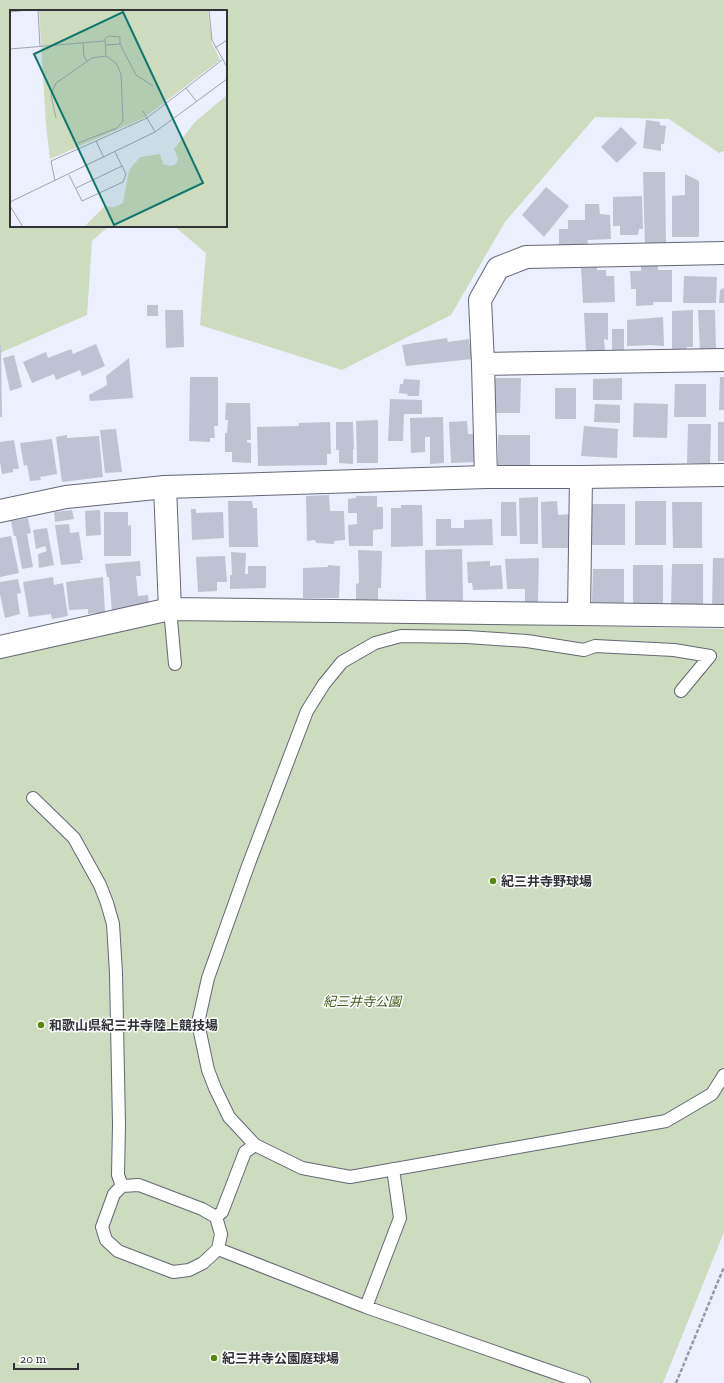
<svg xmlns="http://www.w3.org/2000/svg" width="724" height="1383" font-family="'Zilla Slab','Noto Sans JP',serif">
	<style>
		.green { fill: #cddcbe }
		.building { fill: #bec2d2 }
		.lines { fill: none; stroke-linecap: round; stroke-linejoin: round }
		.lane-casing { stroke: #646775; stroke-width: 14 }
		.street-casing { stroke: #646775; stroke-width: 24 }
		.secondary-casing { stroke: #646775; stroke-width: 24 }
		.path { stroke: #9799a4; stroke-width: 2.5; stroke-dasharray: 4 2; stroke-linecap: butt }
		.lane { stroke: #fff; stroke-width: 12 }
		.street { stroke: #fff; stroke-width: 22 }
		.secondary { stroke: #fff; stroke-width: 22 }
		.poi-dot { fill: #5b8612; stroke: #fdfdfd; stroke-width: 1.5 }
		.labels { text-anchor: middle; stroke-width: 3; stroke-linejoin: round; paint-order: stroke }
		.poi-label { font-size: 13px; font-weight: bold; fill: #313339; stroke: #fdfdfd; text-anchor: start }
		.park-label { font-size: 13px; font-style: italic; fill: #415d19; stroke: #fdfdfd }
		.inset-road { fill: none; stroke: #a1a4af; stroke-width: 1 }
		.view { fill: #0f766e; fill-opacity: 0.15; stroke: #0f766e; stroke-width: 2 }
		.inset-edge { fill: none; stroke: #313339; stroke-width: 2 }
	</style>
	<rect width="100%" height="100%" fill="#eceffd"/>
	<path class="green" d="M0,0H724V151L719,153L669,119L595,117L505,222L451,315L342,370L200,325L206,253L174,226H226V11H11V226H109L92,241L87,315L0,353Z
		M194,618L724,629V1232L663,1383H0V656L140,625Z"/>
	<path class="building" d="M646,120L660,122V125L666,126L664,144H661V151L643,148Z
		M621,127L637,143L617,163L601,147Z
		M643,172H665L666,246L645,247Z
		M685,174L699,181V237H672V196L685,195Z
		M546,187L569,206L544,237L522,215Z
		M642,196L643,229H639L638,235H620V226H613V197Z
		M585,204H599L600,214L610,215L611,239L588,240L587,245L559,246V229H568V220H585Z
		M658,263V270H672V302H653V305L636,306V289H631L630,271H641V264Z
		M597,267V270H606V276H614L615,302L583,303L581,268Z
		M684,276L717,277L716,303H683Z
		M724,288V303H719L720,290Z
		M147,305H158V316H147Z
		M165,310H183L184,347L166,348Z
		M693,310V347H687L686,350H672V311Z
		M698,310H715L716,350L700,351Z
		M584,313H608V340L604,339L605,351H586Z
		M663,317L664,346L651,345L627,346V320Z
		M612,329H624V357H612Z
		M447,338L448,342L469,339L472,359L406,366L402,345Z
		M96,344L105,366L82,376L80,370L56,380L54,374L32,383L23,362L46,352L48,358L71,349L73,354Z
		M0,345H1L2,417H0Z
		M14,355L22,387L10,391L3,358Z
		M129,358L133,398L90,401L89,395L107,385L106,376Z
		M190,377H218V426H214L215,438H210V442L189,441Z
		M720,377H724V410H719Z
		M493,378H521L520,413H493Z
		M622,378V400H593V379Z
		M404,379L420,380L419,396H407L408,394L399,393L400,384H403Z
		M675,384H706V417H674Z
		M555,388H576V419H555Z
		M390,399L422,400V414H404L403,441H388Z
		M226,403H250L251,440H247V442L251,443V463L232,462V452H225V433H227L228,420H225Z
		M634,403L668,404L667,438L633,437Z
		M595,404L620,405V423L594,422Z
		M443,417L444,463L430,464V437H425V452L411,453L410,418Z
		M378,420V463H357L356,421Z
		M467,421L468,434H474L475,462L451,463L449,422Z
		M330,422L331,454H327V465L258,466L257,427L299,426V423Z
		M336,422H353L354,449L353,450V464L339,463V450H336Z
		M718,422H724V461H718Z
		M688,424H711L710,464L687,463Z
		M584,426L618,429L617,458L581,456Z
		M116,429L122,472L105,473L100,430Z
		M67,435V438L99,436L103,477L62,482L56,437Z
		M498,435H530V466L498,467Z
		M52,439L57,474L40,477L41,480L30,481L27,465L24,466L20,443Z
		M14,440L19,469H13V472L2,474L0,462V442Z
		M329,495L330,511H344L345,540L334,541V544L316,543L315,540L307,541L306,496Z
		M356,496H377V507H383V529L373,530V546H349L348,525L357,524V513H348V499L356,498Z
		M538,497V544H520L519,498Z
		M228,501H252L253,508H257L258,547H229Z
		M557,501L558,515L570,514L571,548H542L541,502Z
		M635,501H666V545H635Z
		M501,502H516L517,536H501Z
		M672,502H702V548H673Z
		M591,504H625V545H591Z
		M401,505H422L423,546L391,547V508H401Z
		M191,509H196V513L223,512L224,538L192,540Z
		M72,510L74,519L55,522L54,512Z
		M100,510L101,535L86,536L85,511Z
		M104,512H128V526L131,525V556H104Z
		M28,518L31,533L27,534L33,567L22,569L16,536H14L11,521Z
		M436,519H451V528H464V520L492,519L493,545L436,546Z
		M69,524L70,533L79,532L83,560H80L81,563L61,565L55,525Z
		M47,528L54,565L39,568L38,554L47,551L45,546L36,549L33,530Z
		M11,536L19,573L0,577V538Z
		M462,549L463,601H426L425,550Z
		M358,550L382,551L381,588H378V604L356,603V584L359,583Z
		M231,552L246,553L245,574H248V566H266V588L230,589V575H232Z
		M225,556L227,582H217V591L198,592L196,557Z
		M539,558L538,602H525V589H507L505,559Z
		M713,558H724V610H712Z
		M140,561L141,576H136L138,596L148,595L149,605L112,612L109,577H107L105,564Z
		M490,561V566L501,565L503,589L473,590L472,583H468L467,562Z
		M672,564H703V607H671Z
		M328,565L340,566L339,598H303V568L328,567Z
		M633,565H663V605H633Z
		M593,569H624V603L592,602Z
		M53,577L54,585L63,583L68,616L52,619L51,614L29,617L23,582Z
		M103,577L105,612L88,614V609L69,610L66,582Z
		M18,579L21,593L17,594L20,614L5,618L0,594V582Z"/>
	<g class="lines">
		<defs>
			<path id="lane" d="M170,609L175,664
				M710,656L674,650L595,646L584,650L527,641L467,637L401,636L375,643L342,662L324,684L307,711L248,866L208,978L198,1023L208,1070L215,1088L229,1117L255,1145L302,1168L350,1177L666,1121L712,1094L724,1075
				M681,691L710,656
				M33,798L74,838L100,885L107,903L113,924L116,973L119,1125L118,1175L122,1186
				M139,1185L202,1209L216,1217L221,1234L218,1249L203,1263L189,1270L173,1272L118,1251L106,1240L102,1227L114,1194L122,1186Z
				M216,1217L222,1212L245,1152L255,1145
				M218,1249L366,1307L584,1383
				M366,1307L400,1218L393,1169"/>
			<path id="street" d="M483,364L480,300L498,268L526,257L724,253
				M486,477L483,364L724,360
				M581,477L579,614L724,616
				M165,487L170,609L579,614
				M0,647L170,609"/>
			<path id="secondary" d="M0,511L66,497L165,487L486,477H581L724,475"/>
		</defs>
		<use href="#lane" class="lane-casing"/>
		<use href="#street" class="street-casing"/>
		<use href="#secondary" class="secondary-casing"/>
		<path class="path" d="M676,1383L724,1267"/>
		<use href="#lane" class="lane"/>
		<use href="#street" class="street"/>
		<use href="#secondary" class="secondary"/>
	</g>
	<g class="poi-dot">
		<circle cx="493" cy="881" r="4"/>
		<circle cx="41" cy="1025" r="4"/>
		<circle cx="214" cy="1358" r="4"/>
	</g>
	<g class="labels">
		<g class="poi-label">
			<text x="501" y="886">紀三井寺野球場</text>
			<text x="49" y="1030">和歌山県紀三井寺陸上競技場</text>
			<text x="222" y="1363">紀三井寺公園庭球場</text>
		</g>
		<g class="park-label">
			<text x="362" y="1006">紀三井寺公園</text>
		</g>
	</g>
	<g transform="translate(10 10)">
		<rect width="217" height="217" fill="#eceffd"/>
		<path d="M29,0H198L202,33L210,50L134,108L40,149L36,115ZM217,85V217H74L95,196L104,197L113,193L119,160L130,147L150,144L153,154L161,156L166,154L168,149L164,139L185,112Z" fill="#cddcbe"/>
		<path class="inset-road" d="M28,0L30,37M199,0L202,30L217,57M0,2L18,0M73,33L74,46L77,51M110,34L126,65L143,76M205,38L217,30M0,39L94,31M96,46L95,29L98,26L110,27V34L96,35M187,92L176,78L212,50M133,101L137,108L176,78M46,108L41,85L46,73L82,48L96,46L106,53L111,64L113,111L107,118L68,133M86,131L137,108L145,122M59,165L72,191L113,172L116,164L112,156M45,171L41,151L86,131L94,148M66,178L112,156L105,142M0,192L145,122L217,69M0,196L13,217"/>
		<path class="view" d="M113,2L193,173L104,215L24,44Z"/>
		<rect width="217" height="217" class="inset-edge"/>
	</g>
	<path d="M14 1363v6h64v-6" fill="none" stroke="#313339" stroke-width="2"/>
	<text x="20" y="1363" font-size="12" fill="#313339" stroke="#fdfdfd" stroke-width="3" paint-order="stroke">20 m</text>
</svg>
